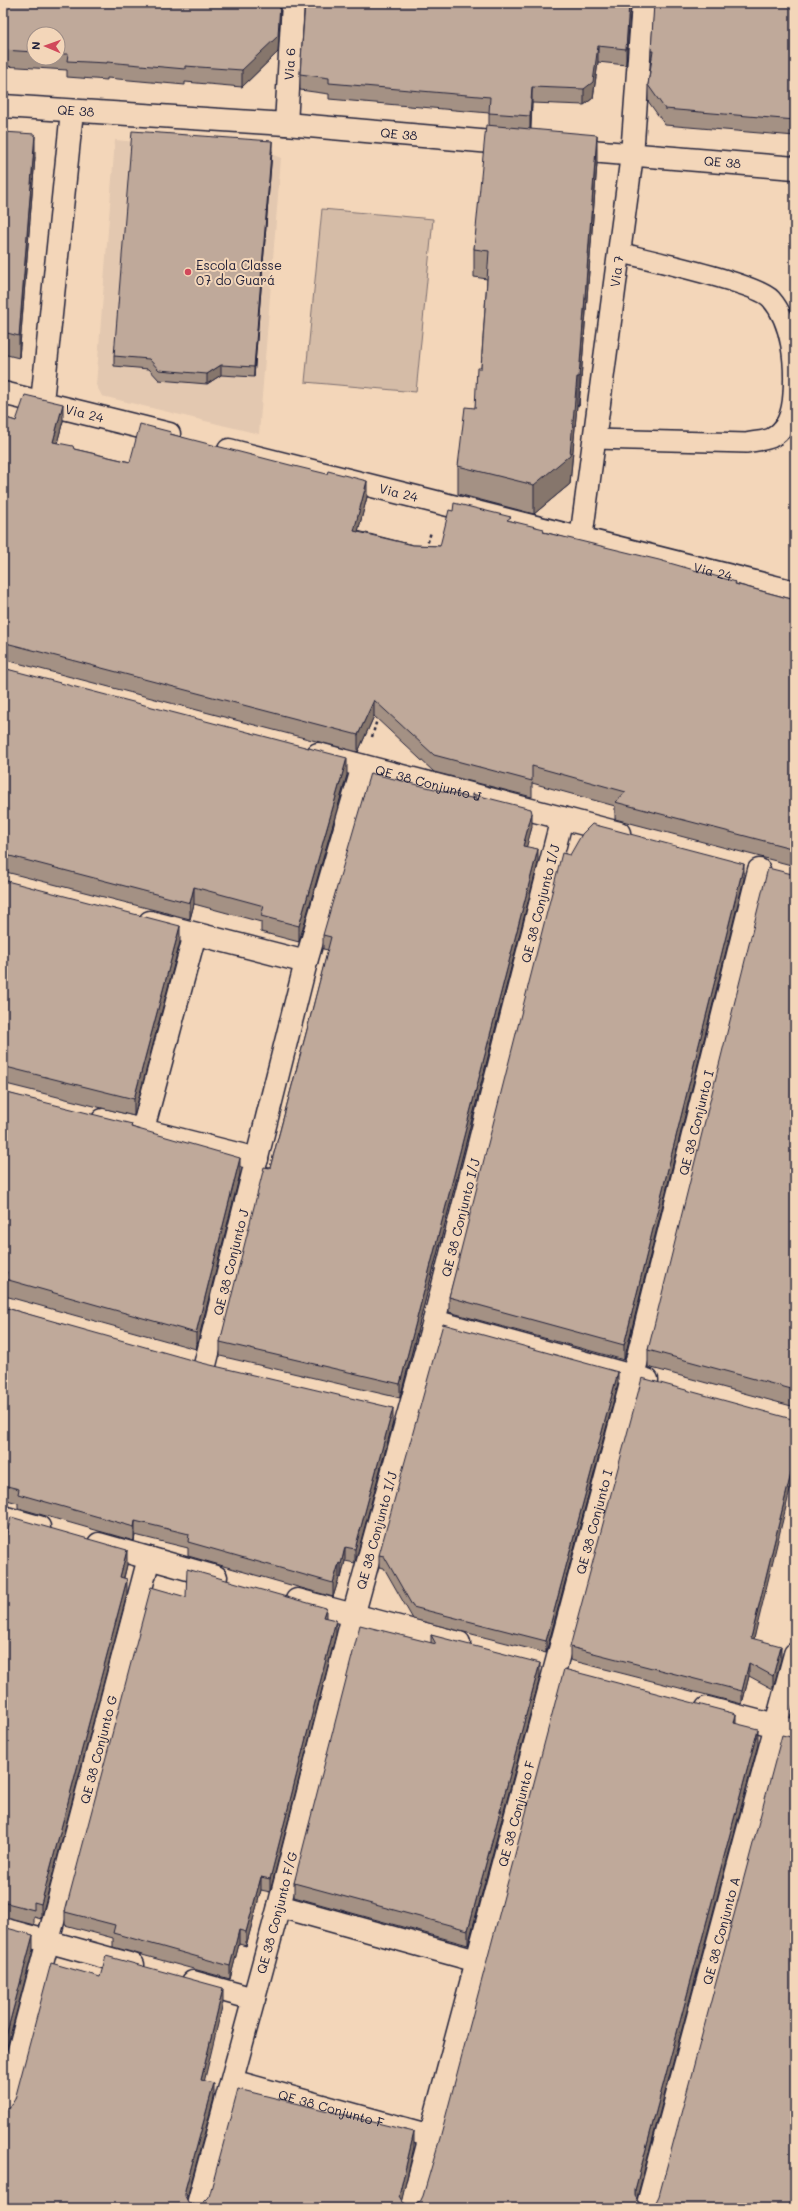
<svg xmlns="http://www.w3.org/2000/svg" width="798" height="2211" font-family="Mali,sans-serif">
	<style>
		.built { fill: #e3c8b0 }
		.pitch { fill: #d5bca7; stroke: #7c6f71 }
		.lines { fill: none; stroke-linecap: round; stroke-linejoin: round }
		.lane-casing { stroke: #22223b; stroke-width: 22 }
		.street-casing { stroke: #22223b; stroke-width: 25 }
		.path { stroke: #22223b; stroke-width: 2.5; stroke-dasharray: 3 3; stroke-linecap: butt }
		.lane { stroke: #f3d6b9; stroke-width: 19 }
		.street { stroke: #f3d6b9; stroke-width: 22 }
		.wall { fill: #a49184; stroke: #22223b; fill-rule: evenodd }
		.shaded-wall { fill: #86766c; stroke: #22223b }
		.building { fill: #bfa99a; stroke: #22223b }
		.poi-dot { fill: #d1495b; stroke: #f3d6b9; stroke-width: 1.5 }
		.labels { text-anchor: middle; stroke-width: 4; stroke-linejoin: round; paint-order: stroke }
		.street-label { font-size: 13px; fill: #22223b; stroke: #f3d6b9 }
		.poi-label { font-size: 13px; fill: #22223b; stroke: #f3d6b9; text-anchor: start }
	</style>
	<rect width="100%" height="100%" fill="#f3d6b9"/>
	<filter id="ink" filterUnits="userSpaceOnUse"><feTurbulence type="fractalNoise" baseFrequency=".025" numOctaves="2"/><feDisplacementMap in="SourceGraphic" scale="8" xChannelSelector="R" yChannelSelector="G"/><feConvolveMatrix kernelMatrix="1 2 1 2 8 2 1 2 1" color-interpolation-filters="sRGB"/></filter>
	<g filter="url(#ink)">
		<path class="built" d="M115,140L271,154L281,158L259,434L102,396L96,385Z"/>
		<path class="pitch" d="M322,209L433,219L416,392L305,382Z"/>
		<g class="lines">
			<defs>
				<path id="lane" d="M595,439L747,443C754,441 764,441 771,438C787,430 792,411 793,394C795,364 792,323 771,299C757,283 645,259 618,252"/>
				<g id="street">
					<path id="s1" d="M3,106L286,124L514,144"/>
					<path id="s2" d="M286,124L293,3"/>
					<path id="s3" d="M566,149L795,168"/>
					<path id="s4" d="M3,393L169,434"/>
					<path d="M42,402L72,111"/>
					<path id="s5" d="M229,450L795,592"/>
					<path id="s6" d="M581,539L632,155L643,3"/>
					<path id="s7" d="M318,754L619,833"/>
					<path d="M150,922L306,962"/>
					<path d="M103,1120L257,1159"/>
					<path d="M143,1129L195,934"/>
					<path d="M434,1321L647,1380"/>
					<path id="s8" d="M205,1365L306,962L363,766"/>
					<path d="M3,1517L39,1527"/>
					<path d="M99,1544L216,1577"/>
					<path d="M297,1600L459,1643"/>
					<path d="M707,1708L795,1731"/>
					<path d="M279,1906L477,1961"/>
					<path d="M3,1929L133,1965"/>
					<path d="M193,1982L254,1999"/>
					<path id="s9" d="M232,2081L431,2136"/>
					<path id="s10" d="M3,2111L149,1558"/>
					<path id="s11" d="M197,2208L279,1906L353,1616L434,1321L562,818"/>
					<path id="s12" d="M411,2208L633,1376L759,870"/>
					<path id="s13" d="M647,2208L795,1654"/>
				</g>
			</defs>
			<use href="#lane" class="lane-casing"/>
			<use href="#street" class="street-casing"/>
			<path class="path" d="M426,548L431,532
				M372,737L378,716"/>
			<use href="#lane" class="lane"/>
			<use href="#street" class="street"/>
		</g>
		<path class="wall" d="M3,3L278,52L242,87L185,82V85L107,78V80L67,77V70L3,66ZM34,34H58V58H34Z
			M305,3H631L626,65L598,62L593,98L584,105L532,103L531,129L597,163L579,406L577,405L570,484L534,514L458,494V466L475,408L481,368L487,279L474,277V249L489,125V113L329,99V94L300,90V74Z
			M795,3V136L665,125L648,101V85L651,66V51Z
			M3,132L35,157L19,358L3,354Z
			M272,151L254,377L221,375L207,384L159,380L149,369L114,366V356Z
			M3,417L16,421H63L57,443L74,449L130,462L171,434L367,497L358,531L413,545L440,546L511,521L544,532L736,584L795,600V866L615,819V806L532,783V797L434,772L374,716L358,752L6,660H3Z
			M3,668L347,775L299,942L261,932V922L194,904L190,919L6,872H3Z
			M472,794L532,827L526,847L538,863L400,1398L220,1356V1342L270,1168L308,1026L328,950L323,949V935L472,798Z
			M570,855L744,879L624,1360L449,1312V1297Z
			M792,874H795V1407L648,1367V1350Z
			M3,880L180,942L134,1116L6,1084Z
			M3,1092L132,1127L240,1174L196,1349L5,1296V1288H3Z
			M3,1307L393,1422L355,1563L345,1561L341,1578H339L333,1597L188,1556V1548L135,1535L134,1541L18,1508V1503L3,1499Z
			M618,1384L546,1653L413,1619L384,1568L379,1567V1555Z
			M792,1419L754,1639L781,1659L773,1689L749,1676L742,1704L570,1660V1647Z
			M3,1545L127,1565L124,1578L127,1594L41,1919L34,1917V1925L3,1917Z
			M186,1597L326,1618L336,1634L270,1892L261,1890L246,1946L239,1944L230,1979L113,1947V1938L65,1925V1912Z
			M431,1635L540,1677L468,1945L294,1897V1883L431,1643Z"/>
		<path class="shaded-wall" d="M280,3H281L278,52L242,87V70Z
			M629,3H631L626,65V49Z
			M598,46V62L593,98L584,105V89Z
			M532,87V103L530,133V116Z
			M35,134V157L19,358V336Z
			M597,135V163L579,406V377Z
			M272,141V151L254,377V367Z
			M221,365V375L207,384V374Z
			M577,377V405L570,484L534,514V485Z
			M63,404V421L53,458V442Z
			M367,481V497L354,547V531Z
			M374,700V716L358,752V735Z
			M347,758V775L299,942V926Z
			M532,813V827L523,860V846Z
			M538,849V863L400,1398V1384Z
			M744,864V879L624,1360V1345Z
			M194,887V904L190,919V903Z
			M180,926V942L134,1116V1099Z
			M6,1067V1084L3,1085V1068Z
			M240,1158V1174L196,1349V1333Z
			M618,1372V1384L546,1653V1641Z
			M393,1408V1422L355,1563V1549Z
			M795,1457V1470L751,1651V1638Z
			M135,1521V1535L134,1541V1527Z
			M345,1547V1561L341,1578V1564Z
			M127,1550V1565L120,1592V1577Z
			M339,1563V1578L333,1597V1583Z
			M127,1579V1594L41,1919V1904Z
			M326,1608V1621L323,1617Z
			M336,1620V1634L270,1892V1879Z
			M781,1646V1659L773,1689V1676Z
			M540,1663V1677L468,1945V1930Z
			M749,1663V1676L742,1704V1691Z
			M736,1714V1729L734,1723Z
			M758,1729V1744L635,2205V2190Z
			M261,1877V1890L246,1946V1932Z
			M239,1930V1944L230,1979V1966Z
			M33,1935V1950L3,2062V2047Z
			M223,1988V2003L201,2095V2080Z
			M214,2083V2098L185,2205V2190Z
			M414,2132V2147L400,2208L399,2196Z"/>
		<path class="building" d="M3,3H280L278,36L242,70L185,66V69L107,62V63L67,61L68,54H58V34H34V52L3,50Z
			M305,3H629L626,49L598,46L593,82L584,89L532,87L530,116L489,113L490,97L329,83V78L300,74Z
			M654,3H795V120L665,109L648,85L653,51H651Z
			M486,125L597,135L579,377H577L570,455L534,485L458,466L465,407L475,408L477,368H481L489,251L474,249Z
			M132,131L272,141L254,367L221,365L207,374L159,370L149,359L114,356Z
			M3,132L35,134L19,336L3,332Z
			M25,395L63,404L53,442L73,446L74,449L130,462L140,424L171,432L170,434L290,465L327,474L328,471L367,481L354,531L413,545L440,546L449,510L453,511L454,503L511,517L507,520L544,529L543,532L659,560L736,582L735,584L795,600V849L615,802L626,792L532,766V781L434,755L374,700L358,735L6,643H3V417L16,421Z
			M3,668L347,758L299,926L261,916L264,906L194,887L190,903L6,855H3Z
			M370,773L479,800L472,794L531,809L532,813L523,846L538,849L400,1384L220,1342L264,1167L270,1168L308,1026L331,937L323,935Z
			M592,824L744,864L624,1345L449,1297L562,853L570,855L582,834Z
			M768,868L792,874H795V1390L648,1350Z
			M3,880L180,926L134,1099L6,1067L3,1068Z
			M3,1092L132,1124L131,1127L240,1158L196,1333L5,1279L7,1272L3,1271Z
			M3,1307L202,1363L393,1408L355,1549L345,1547L341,1564L339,1563L333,1583L188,1542L189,1534L135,1521L134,1527L18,1494L19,1489L3,1485Z
			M443,1324L618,1372L546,1641L413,1607L384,1556L379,1555Z
			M642,1378L792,1419H795V1457L751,1638L781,1646L773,1676L749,1663L742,1691L570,1647Z
			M11,1517L127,1550L120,1577L127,1579L41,1904L34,1902V1910L3,1902V1545L4,1546Z
			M187,1569L326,1608L323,1617L336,1620L270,1879L261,1877L246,1932L239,1930L230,1966L113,1933L115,1925L65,1912L151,1587L186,1597Z
			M360,1625L436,1644L431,1635L540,1663L468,1930L294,1883Z
			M564,1669L736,1714L734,1723L758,1729L635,2190V2196L638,2201L643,2205H650L656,2202L659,2196L782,1735L795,1738V2208H3V2108H7L12,2104L15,2099L51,1963L100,1977L106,1956L223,1988L201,2080L214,2083L185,2190V2196L188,2202L194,2205H201L209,2197L238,2089L414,2132L399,2196L402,2201L407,2205H414L420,2202L423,2196L440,2138Z
			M3,1927L33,1935L3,2047Z"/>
	</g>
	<circle class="poi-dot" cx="188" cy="272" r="4"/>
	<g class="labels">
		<g class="street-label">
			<text dy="5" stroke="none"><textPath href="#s2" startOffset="60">Via 6</textPath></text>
			<text dy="5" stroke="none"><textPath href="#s1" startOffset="73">QE 38</textPath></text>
			<text dy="5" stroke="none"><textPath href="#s1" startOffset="397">QE 38</textPath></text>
			<text dy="5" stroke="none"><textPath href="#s3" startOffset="157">QE 38</textPath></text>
			<text dy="5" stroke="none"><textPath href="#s6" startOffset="270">Via 7</textPath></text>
			<text dy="5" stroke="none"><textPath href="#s4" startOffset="84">Via 24</textPath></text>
			<text dy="5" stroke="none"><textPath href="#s5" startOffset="175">Via 24</textPath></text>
			<text dy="5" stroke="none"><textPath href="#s5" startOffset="499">Via 24</textPath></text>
			<text dy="5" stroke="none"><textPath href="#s7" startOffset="114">QE 38 Conjunto J</textPath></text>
			<text dy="5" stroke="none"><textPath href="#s11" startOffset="1349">QE 38 Conjunto I/J</textPath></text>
			<text dy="5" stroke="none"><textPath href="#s12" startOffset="1122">QE 38 Conjunto I</textPath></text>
			<text dy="5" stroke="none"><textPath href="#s11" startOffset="1025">QE 38 Conjunto I/J</textPath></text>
			<text dy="5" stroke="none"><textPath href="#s8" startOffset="106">QE 38 Conjunto J</textPath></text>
			<text dy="5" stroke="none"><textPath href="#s12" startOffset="710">QE 38 Conjunto I</textPath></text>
			<text dy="5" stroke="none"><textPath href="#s11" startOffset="701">QE 38 Conjunto I/J</textPath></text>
			<text dy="5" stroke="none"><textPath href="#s10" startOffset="374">QE 38 Conjunto G</textPath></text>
			<text dy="5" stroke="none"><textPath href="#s12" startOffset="408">QE 38 Conjunto F</textPath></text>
			<text dy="5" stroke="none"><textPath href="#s11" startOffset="306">QE 38 Conjunto F/G</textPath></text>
			<text dy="5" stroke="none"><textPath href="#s13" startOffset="287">QE 38 Conjunto A</textPath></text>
			<text dy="5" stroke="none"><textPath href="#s9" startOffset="103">QE 38 Conjunto F</textPath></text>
		</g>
		<g class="poi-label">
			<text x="196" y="270">Escola Classe<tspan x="196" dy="15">07 do Guará</tspan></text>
		</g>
	</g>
	<rect width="798" height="2211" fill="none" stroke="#f3d6b9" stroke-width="16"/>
	<rect x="8" y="8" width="782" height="2195" fill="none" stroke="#22223b" stroke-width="1.5" filter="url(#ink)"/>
	<g transform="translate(46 46) rotate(272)"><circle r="19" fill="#f3d6b9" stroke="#9f8e87"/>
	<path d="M0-3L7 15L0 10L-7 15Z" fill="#d1495b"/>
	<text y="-6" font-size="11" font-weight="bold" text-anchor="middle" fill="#22223b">N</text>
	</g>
</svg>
